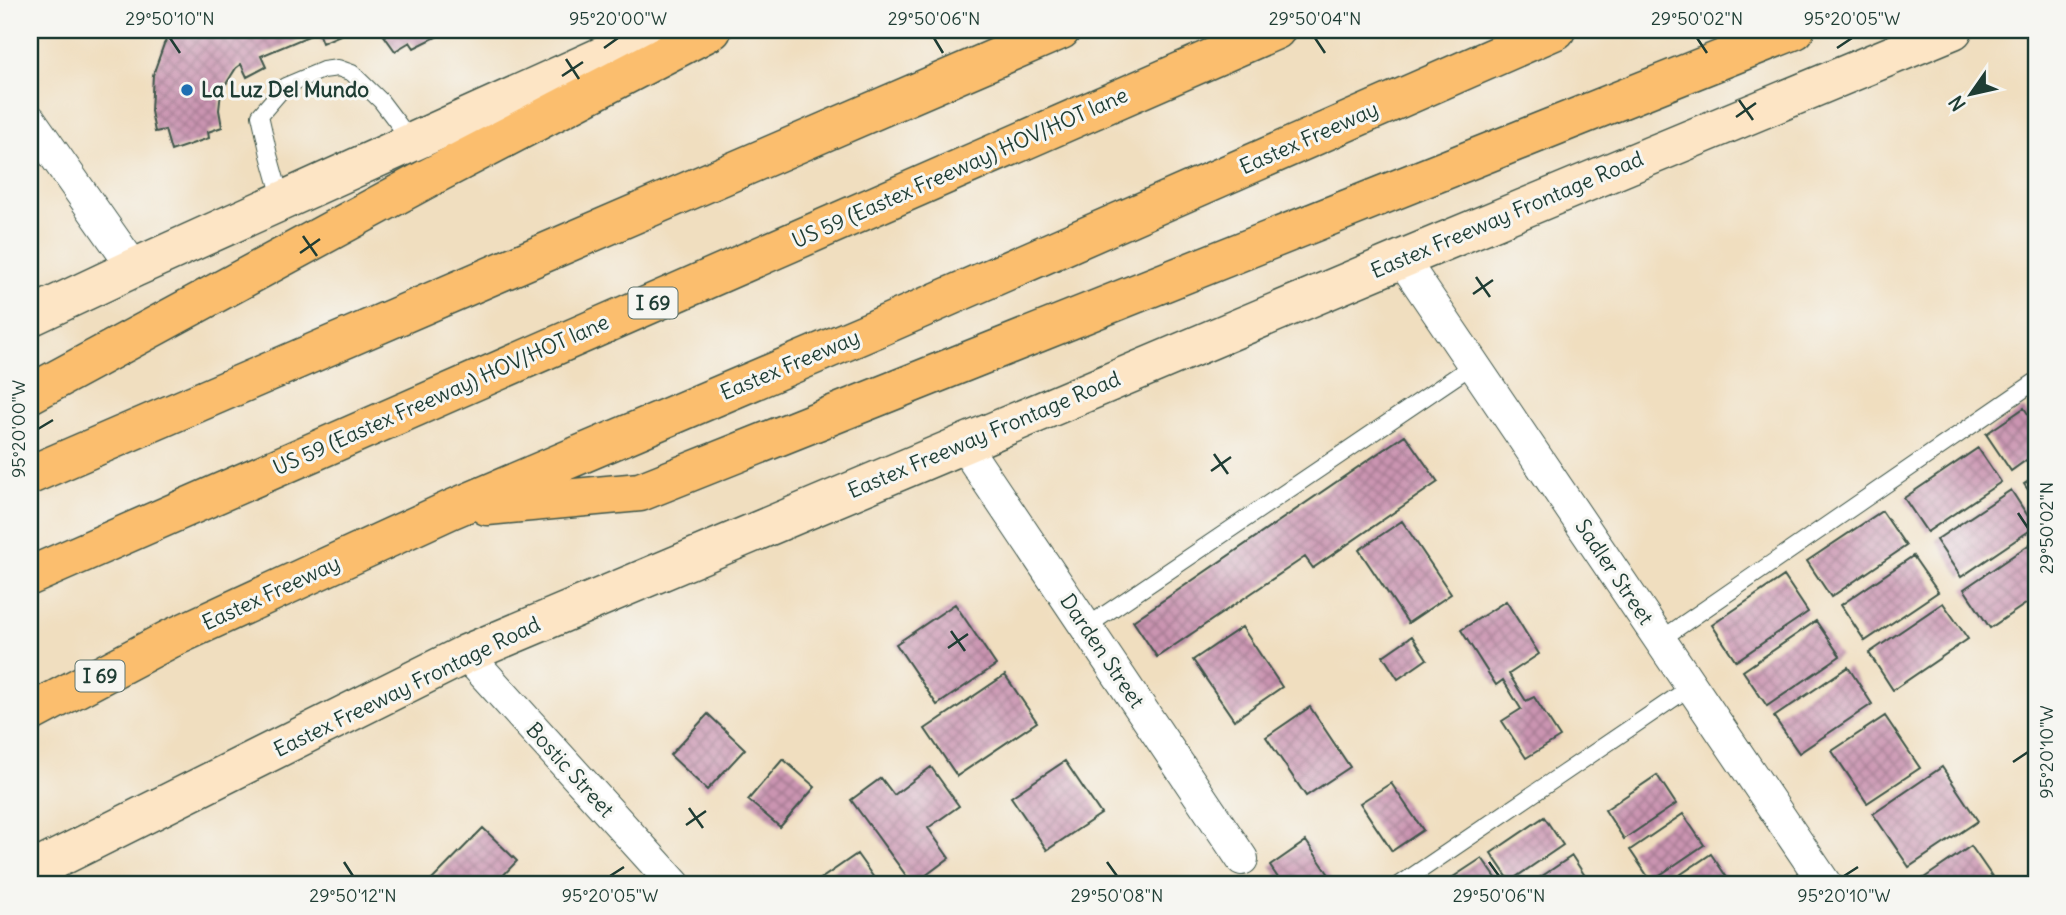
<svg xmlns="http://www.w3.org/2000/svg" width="2066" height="915" font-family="Delius,sans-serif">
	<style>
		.building { fill: url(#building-cross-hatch) }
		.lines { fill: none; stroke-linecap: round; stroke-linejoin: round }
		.lane-casing { stroke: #3e5549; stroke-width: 18 }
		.street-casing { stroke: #3e5549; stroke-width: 34 }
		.secondary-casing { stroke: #3e5549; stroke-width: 41 }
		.highway-casing { stroke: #3e5549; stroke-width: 41 }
		.lane { stroke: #fff; stroke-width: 16 }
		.street { stroke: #fff; stroke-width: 32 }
		.secondary { stroke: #fde5c5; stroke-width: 38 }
		.highway { stroke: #fbbe6e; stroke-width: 38 }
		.ticks { fill: none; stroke: #1f3d34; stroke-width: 2.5 }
		.poi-dot { fill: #1f6fb2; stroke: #f6f6f2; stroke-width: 2.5 }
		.labels { text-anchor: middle; stroke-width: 6; stroke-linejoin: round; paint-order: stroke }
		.shield { fill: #f6f6f2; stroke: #60746d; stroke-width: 2 }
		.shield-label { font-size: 19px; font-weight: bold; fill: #1f3d34 }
		.poi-label { font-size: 21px; font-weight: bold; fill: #1f3d34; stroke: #f6f6f2; text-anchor: start }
		.street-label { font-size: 21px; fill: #1f3d34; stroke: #f6f6f2 }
		.neatline { fill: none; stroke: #1f3d34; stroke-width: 2.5 }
		.ticks-label { font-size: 18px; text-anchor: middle; fill: #1f3d34 }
	</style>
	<defs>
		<pattern id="building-cross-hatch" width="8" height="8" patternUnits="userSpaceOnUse" patternTransform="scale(1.75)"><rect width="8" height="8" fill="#ca94b1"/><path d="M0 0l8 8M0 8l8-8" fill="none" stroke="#a37a91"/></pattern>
	</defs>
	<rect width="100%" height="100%" fill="#f6f6f2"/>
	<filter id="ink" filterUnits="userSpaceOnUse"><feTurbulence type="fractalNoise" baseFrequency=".0143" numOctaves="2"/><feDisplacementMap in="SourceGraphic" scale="14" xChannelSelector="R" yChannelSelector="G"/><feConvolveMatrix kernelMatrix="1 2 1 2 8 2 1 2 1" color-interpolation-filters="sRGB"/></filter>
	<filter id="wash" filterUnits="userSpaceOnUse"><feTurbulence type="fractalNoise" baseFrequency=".00686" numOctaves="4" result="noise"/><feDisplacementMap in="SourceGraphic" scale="28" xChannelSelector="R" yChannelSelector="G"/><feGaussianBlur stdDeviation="1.57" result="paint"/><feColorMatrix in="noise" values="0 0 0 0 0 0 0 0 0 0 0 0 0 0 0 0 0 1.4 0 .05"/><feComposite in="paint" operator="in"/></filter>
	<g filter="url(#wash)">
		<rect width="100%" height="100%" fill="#f0debf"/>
		<g id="blocks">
			<path class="building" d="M172,30H344L345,33L322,43L318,32L261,56L266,67L247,77L241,64L236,68L221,92L219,110L222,127L208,132L209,138L171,151L165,130L155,132L151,111L153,75L164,44Z
				M380,30H450L414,48L410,42L395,51Z
				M2024,408L2036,426V453L2011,471L1986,434Z
				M1405,435L1438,482L1313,568L1305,557L1157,657L1133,621Z
				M1978,448L2001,482L1927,532L1904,498Z
				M2036,476V501L2024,484Z
				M2011,490L2035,527L1961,577L1936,540Z
				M1882,511L1906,546L1831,597L1807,561Z
				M1402,521L1451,594L1408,623L1359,550Z
				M2036,540V597L1990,628L1964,589Z
				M1913,556L1938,592L1865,641L1841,605Z
				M1784,576L1808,612L1736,661L1712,625Z
				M1506,601L1539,654L1509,674L1526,701L1534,697L1560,737L1526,758L1502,721L1521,709L1503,680L1496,685L1461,630Z
				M1943,603L1968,639L1893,690L1869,653Z
				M955,604L996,665L937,705L896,644Z
				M1816,621L1840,656L1767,706L1743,671Z
				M1242,627L1282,687L1234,720L1193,660Z
				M1412,636L1427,659L1398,679L1383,656Z
				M1848,667L1872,704L1799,753L1774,717Z
				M1005,675L1037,722L957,776L925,729Z
				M1310,707L1350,767L1306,796L1266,737Z
				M708,714L745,749L707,790L670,755Z
				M1885,716L1920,768L1867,803L1832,751Z
				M783,759L815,787L780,827L748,800Z
				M1065,761L1101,814L1047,850L1011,797Z
				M931,767L959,806L928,828L949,858L913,885L851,800L881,778L894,795Z
				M1942,767L1978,821L1909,867L1873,814Z
				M1657,775L1676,804L1624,839L1605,810Z
				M1391,783L1423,830L1392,851L1360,803Z
				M1683,814L1704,845L1651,881L1630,850Z
				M1544,817L1563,845L1510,881L1491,853Z
				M483,828L517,861L494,885H427Z
				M1306,841L1336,885H1283L1270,866Z
				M1971,846L1998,885H1924L1921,880Z
				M857,854L879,885H812Z
				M1711,854L1730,882L1725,885H1665Z
				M1572,856L1591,885H1529Z
				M1482,858L1501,885H1441Z"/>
		</g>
	</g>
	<g filter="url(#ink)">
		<use href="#blocks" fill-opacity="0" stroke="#3e5549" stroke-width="2"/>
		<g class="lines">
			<defs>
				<path id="lane" d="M282,201L269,155L260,115L285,86L323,70L338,68L352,73L381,101L412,142
					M1086,627L1473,365
					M1660,640L2036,381
					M1399,885L1692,686"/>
				<path id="street" d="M30,120L134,268
					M1402,259L1826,885
					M963,444L1242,859
					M466,654L675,885"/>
				<path id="secondary" d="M30,317L134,268L660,30
					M30,872L466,654L1402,259L1953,30"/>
				<path id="highway" d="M30,394L430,177L712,30
					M30,475L1061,30
					M487,506L640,492L1795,30
					M30,576L1276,30
					M30,713L170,639L450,510L875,329L1556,30"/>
			</defs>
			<use href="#lane" class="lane-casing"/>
			<use href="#street" class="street-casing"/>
			<use href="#secondary" class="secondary-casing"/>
			<use href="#highway" class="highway-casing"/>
			<use href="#lane" class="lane"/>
			<use href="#street" class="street"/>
			<use href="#secondary" class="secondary"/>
			<use href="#highway" class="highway"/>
		</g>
	</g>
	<path class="ticks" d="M170,38L180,53M934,38L943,53M1315,38L1325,53M1697,38L1707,53M604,48L618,38M1837,48L1852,38M566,59L579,79M562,76L583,62M1739,100L1753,120M1736,117L1756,103M303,236L317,256M300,253L320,239M1476,277L1490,297M1473,294L1493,280M38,429L53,420M1214,454L1228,474M1211,471L1231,457M2018,513L2028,528M951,631L965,651M948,648L968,634M2013,762L2028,752M689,808L703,828M686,825L706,811M344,862L353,876M1107,862L1117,876M1489,862L1499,876M610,876L624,867M1844,876L1858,867"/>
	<circle class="poi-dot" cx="187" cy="90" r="7"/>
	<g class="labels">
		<g class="shield">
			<rect x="628.5" y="287.5" width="49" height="31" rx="5"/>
			<rect x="75.5" y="660.5" width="49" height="31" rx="5"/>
		</g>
		<g class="shield-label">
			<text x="653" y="310">I 69</text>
			<text x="100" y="683">I 69</text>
		</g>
		<g class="poi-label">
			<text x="201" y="97">La Luz Del Mundo</text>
		</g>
		<g class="street-label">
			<text transform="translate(1309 138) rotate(-24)" y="7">Eastex Freeway</text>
			<text transform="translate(960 168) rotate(-24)" y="7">US 59 (Eastex Freeway) HOV/HOT lane</text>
			<text transform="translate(1507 215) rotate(-23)" y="7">Eastex Freeway Frontage Road</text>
			<text transform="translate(790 365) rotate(-23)" y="7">Eastex Freeway</text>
			<text transform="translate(441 395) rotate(-24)" y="7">US 59 (Eastex Freeway) HOV/HOT lane</text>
			<text transform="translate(984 435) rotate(-23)" y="7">Eastex Freeway Frontage Road</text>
			<text transform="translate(1614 572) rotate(56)" y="7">Sadler Street</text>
			<text transform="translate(271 593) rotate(-25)" y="7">Eastex Freeway</text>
			<text transform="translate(1102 651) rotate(56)" y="7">Darden Street</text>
			<text transform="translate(407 687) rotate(-26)" y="7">Eastex Freeway Frontage Road</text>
			<text transform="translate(570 770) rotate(48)" y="7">Bostic Street</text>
		</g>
	</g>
	<rect width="2066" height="915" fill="none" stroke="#f6f6f2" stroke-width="77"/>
	<g transform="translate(1971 94) rotate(236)" stroke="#f6f6f2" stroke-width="5" paint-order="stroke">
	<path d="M0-5L12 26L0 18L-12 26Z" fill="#1f3d34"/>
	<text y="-10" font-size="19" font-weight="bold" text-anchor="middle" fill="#1f3d34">N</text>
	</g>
	<rect x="38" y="38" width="1990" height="838" class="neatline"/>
	<g class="ticks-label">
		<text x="170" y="25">29°50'10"N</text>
		<text x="618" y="25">95°20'00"W</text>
		<text x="934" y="25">29°50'06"N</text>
		<text x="1315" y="25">29°50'04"N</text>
		<text x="1697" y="25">29°50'02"N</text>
		<text x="1852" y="25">95°20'05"W</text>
		<text transform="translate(19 429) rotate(-90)" y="6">95°20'00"W</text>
		<text transform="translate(2047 528) rotate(-90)" y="6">29°50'02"N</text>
		<text transform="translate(2047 752) rotate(-90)" y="6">95°20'10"W</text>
		<text x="353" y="902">29°50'12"N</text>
		<text x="610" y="902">95°20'05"W</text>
		<text x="1117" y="902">29°50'08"N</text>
		<text x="1499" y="902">29°50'06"N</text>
		<text x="1844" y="902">95°20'10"W</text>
	</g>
</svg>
